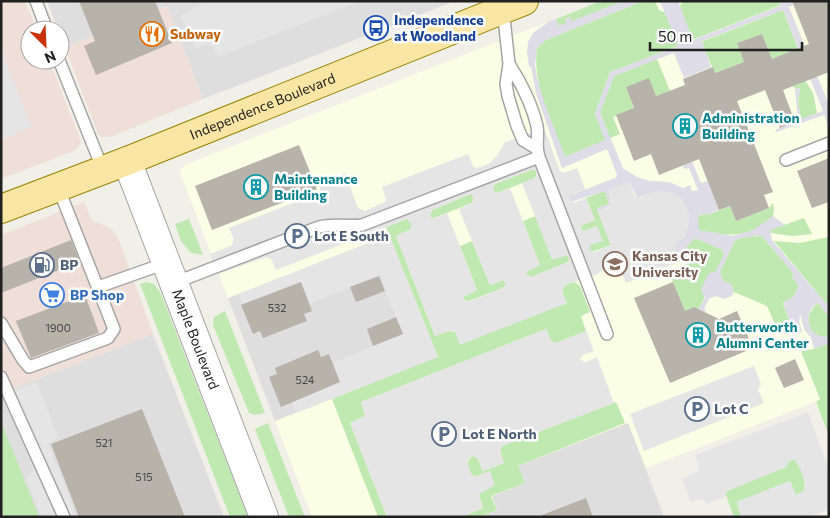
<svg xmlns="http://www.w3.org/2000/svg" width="830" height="518" font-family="Commissioner,sans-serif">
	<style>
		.residential { fill: #dfdede }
		.commercial { fill: #f0ded8 }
		.education { fill: #f9fee4 }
		.grass { fill: #c0e8b1 }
		.parking { fill: #e5e5e5; fill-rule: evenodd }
		.plaza { fill: #dedce7 }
		.building { fill: #b7b2aa }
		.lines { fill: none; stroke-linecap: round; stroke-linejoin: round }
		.service-casing { stroke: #a5a5a5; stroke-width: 14 }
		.tertiary-casing { stroke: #a5a5a5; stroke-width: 30 }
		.primary-casing { stroke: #988606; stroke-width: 30 }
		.service { stroke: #fff; stroke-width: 11 }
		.tertiary { stroke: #fff; stroke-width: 28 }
		.primary { stroke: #f9e6a5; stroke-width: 28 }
		.labels { text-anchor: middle; stroke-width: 5; stroke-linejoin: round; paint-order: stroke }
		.number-label { font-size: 11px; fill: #464543 }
		.transit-label { font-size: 14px; font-weight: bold; fill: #164399; stroke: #fff; text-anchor: start }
		.food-label { font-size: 14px; font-weight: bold; fill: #c56008; stroke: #fff; text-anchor: start }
		.street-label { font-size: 14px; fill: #212121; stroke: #fff }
		.culture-label { font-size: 14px; font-weight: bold; fill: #0d838f; stroke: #fff; text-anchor: start }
		.service-label { font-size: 14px; font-weight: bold; fill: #4e5e75; stroke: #fff; text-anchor: start }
		.education-label { font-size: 14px; font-weight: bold; fill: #785e54; stroke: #fff; text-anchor: start }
		.shop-label { font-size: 14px; font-weight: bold; fill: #366cbe; stroke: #fff; text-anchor: start }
	</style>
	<rect width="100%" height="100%" fill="#f1f0e8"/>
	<path class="residential" d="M47,1H455L203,99L167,6L65,47L60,35V30H58Z
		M389,235L438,357L275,421L228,298Z
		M153,334L224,517H1V393Z
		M628,422L664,517H480L497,510L491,496L518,466Z"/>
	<path class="commercial" d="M1,1H25L37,30H30V60H49L81,141L78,148L71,152L1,179Z
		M167,6L203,99L110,137H101L98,134L65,47Z
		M84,202L92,220L109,227L116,234L121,245L153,334L1,393V235Z"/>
	<path class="education" d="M601,1H829V436L815,402L646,468L628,423L518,466L525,483L492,496L497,510L480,517H312L275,421L438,358L389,235L228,298L179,170L187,164Z"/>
	<path class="grass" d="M601,1H623L571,22L570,17L565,19L567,23L559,26L556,19Z
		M643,1H655L659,10L663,12H665L678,46L610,72L595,114L606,140L565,157C552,123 532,85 537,48L546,40Z
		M683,1H779L781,5L692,40L680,6Z
		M783,10L807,72L802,76L813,93L817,113L801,120L798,102L800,88L795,89L793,86L801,83L789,53L772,59L762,34L737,43L744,62L715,73L701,42Z
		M657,59L670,91L656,96L626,87L634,108L613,117L620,134L610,138L600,112L614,76Z
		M531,170H535L537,172L535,178L497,193L492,190L495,184Z
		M605,191L609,204L597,209L611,245L591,252L588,249L597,226L584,231L581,229L582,225L595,220L586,198Z
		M468,195H472L474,197L472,203L434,218H431L430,215L432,210Z
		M773,203L774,210L773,216C747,240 730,236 698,230V216L707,213L708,215L730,206L736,221L769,208Z
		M536,216L552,259L567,255L570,259L566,263L531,277L527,275L526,272L540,265L523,221Z
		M804,218L812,234L792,236L771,233L770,230Z
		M189,219L203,255L191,253L181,241L175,224Z
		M407,219L411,223V229L396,236L435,336L449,330L454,332L566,304C562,290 558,287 574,282L580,286L590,312L581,316L586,331L556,343L551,341L546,329L361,402L365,416L350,423L387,517H378L332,399L438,357L386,227Z
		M753,235L754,237L761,235L794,274L792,277L799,286L793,297L783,303L792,328L783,331L777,329L767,306L734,292L731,284L723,281L720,272L735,240Z
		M829,237V307L774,241L800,243Z
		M695,238L721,249L724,254L700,307L698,309L694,307L685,311L669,272L690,263L685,248Z
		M472,241L490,285L504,280L506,284L503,288L466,302L463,297L477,290L460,246Z
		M146,282L154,284L161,294L248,517H230L140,284Z
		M818,303L829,317V337C806,338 802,316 818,303Z
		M225,311L265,413L255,415L249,413L213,325L214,317Z
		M829,343V436L816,402L820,399L801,351L814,349Z
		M616,402L625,423L518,466L525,483L491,496L497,510L480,517H461L483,508L479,494L490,471L474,477C468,471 464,460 473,456L478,459L483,471L504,463L500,451L502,446Z
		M1,421L39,517H1Z
		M268,423L305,517H289L255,429Z
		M792,460H795C801,467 808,484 803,492L796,495L790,481L737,502L741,517H734L725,492L786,467L789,461Z"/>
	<path class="parking" d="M208,1L246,2L360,1L218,57L210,43L196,48L180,16Z
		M1,50L32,127L1,140Z
		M544,128L560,171L564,173L577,168L585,189L571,195L573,203L586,198L595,220L582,225L581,229L584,231L597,226L603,241L590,245L589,250L594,252L611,245L598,212L610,207L612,202L607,190L629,182L635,197L639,198L658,191H664L670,192L682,199L689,215V223L684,237L675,244L674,248L679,262L626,283L618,266L615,265L601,271L598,274L565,285L562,291L567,303L460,345L455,332L452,330L435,336L396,236L411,229V223L407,219L276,270L272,260L267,257L218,274L210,254L231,246L233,243V237L229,228L321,192L319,184L345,173L358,208L365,211L385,202L386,199L382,187L468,154L473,166L475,168L481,167L490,163L497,156L505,142ZM531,170H535L537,175L535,178L522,183L552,260L567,255L570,259L566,263L531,277L527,275L526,272L540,265L510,188L497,193L493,190L495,184ZM468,195H472L474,200L472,203L459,209L490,285L504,280L506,284L503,288L468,302L464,300L463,297L477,290L447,213L434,218H431L430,215L432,210Z
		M389,235L438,357L296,413L292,402L340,382L332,363L403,334L379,276L309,304L300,282L243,304L239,294Z
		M546,329L551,341L556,343L586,331L594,351L583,355L580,358L581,360L585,362L597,357L614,403L502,446L500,451L504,463L483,471L478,459L473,456L469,458L467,462L471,474L474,476H477L490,471L495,485L479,494L483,508L461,517H387L350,423L365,416L361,402Z
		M754,366L761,384L758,390L764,403L644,451L630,414Z
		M37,382L58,438L48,443L77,517H41L26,478L34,471L4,394Z
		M808,412L829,470V509L810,517H741L737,502L790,481L796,495L805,490L806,484L798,464L795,460H792L789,461L786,467L725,492L726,496L707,504L702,499L691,502L682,479L699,470L695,455Z"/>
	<path class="plaza" d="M623,1H643L546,40L537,48L535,65L537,78L545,104L565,157L605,140L595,114L610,72L678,46L660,1H678L693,40L780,6L779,1H792L793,5L789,7L829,105V127L824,115L776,132L775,130L798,121L795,89L800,88L798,102L801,119L823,111L783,10L702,41L711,67L684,78L674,53L614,76L600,113L623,168L637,177L650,181L669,182L683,188L690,185L692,191L698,190L689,168L684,169L683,166L685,165L681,154L688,151L701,183L708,181L719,210L708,215L706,213L698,216L699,230L733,236L753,230L773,216L785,225L770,230L772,240L829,307V317L818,303L811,309L808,318L811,330L820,336L829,337V343L814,349L811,338L804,329L800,314L799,321L802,332L795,335L783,303L793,297L799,286L792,277L794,274L761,235L737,239L734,242L720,272L723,281L731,284L734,292L732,296L724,299L716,296L709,299L704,309L706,310L705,312L698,309L700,307L705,298L701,290L708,274L716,271L724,254L721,249L695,238L685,248L688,258L679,262L674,248L675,244L684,237L689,223V215L682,199L670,192L658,191L637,198L629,182L608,190L612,205L598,212L597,208L609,204L605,191L571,202L569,197L571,195L615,178L617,176L616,172L607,149L562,168L536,93L531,67H529L527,53L528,42L533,33L548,22L556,19L559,26L566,23L565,19L570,17L572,21Z"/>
	<path class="building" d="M79,1H155L172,43L96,75L84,46L95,41Z
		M792,1H829V72L783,90L795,122L780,128L765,90L737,101L773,192L764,195L769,208L736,221L730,206L719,210L699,159L659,175L651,154L634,161L616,115L634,108L626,87L649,78L656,96L685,85L683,79L713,67L715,73L744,62L737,43L762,34L772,59L809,44Z
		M299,145L317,189L212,230L195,186Z
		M829,158V202L812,208L797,171Z
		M71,240L80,262L1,293V268Z
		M379,276L385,291L356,302L350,287Z
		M301,282L312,311L304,314L307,321L263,338L260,331L253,334L241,305Z
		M673,282L685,311L694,307L719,319L737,311L753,348L670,383L634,298Z
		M85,295L99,333L31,358L16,321Z
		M396,317L403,334L373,346L367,329Z
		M318,350L321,357L329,354L340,382L281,407L269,377L277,374L275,368Z
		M795,359L804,380L784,388L775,368Z
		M142,409L185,517H79L51,444Z
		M586,498L593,517H542V515Z"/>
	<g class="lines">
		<defs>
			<path id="service" d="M36,1L47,30
				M503,9L509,64L506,84L508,96L517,126L523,140L536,148
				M59,60L103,170
				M509,64C521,83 532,104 537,126C539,137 535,146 539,157L607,334
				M786,160L829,143
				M174,283L319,227C333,223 347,227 362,225L539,157
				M98,287L166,263
				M1,323L23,360L29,367L108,338L114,329L58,187
				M1,377L64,517"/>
			<g id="tertiary">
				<path id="s1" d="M127,161L264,517"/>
			</g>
			<g id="primary">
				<path id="s2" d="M1,209L127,161L524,1"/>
			</g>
		</defs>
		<use href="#service" class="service-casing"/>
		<use href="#tertiary" class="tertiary-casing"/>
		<use href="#primary" class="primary-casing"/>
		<use href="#service" class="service"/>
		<use href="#tertiary" class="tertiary"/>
		<use href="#primary" class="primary"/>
	</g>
	<defs>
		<symbol id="bus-ring" viewBox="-11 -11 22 22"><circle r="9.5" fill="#fff" stroke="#1a4fb4" stroke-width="1.5"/><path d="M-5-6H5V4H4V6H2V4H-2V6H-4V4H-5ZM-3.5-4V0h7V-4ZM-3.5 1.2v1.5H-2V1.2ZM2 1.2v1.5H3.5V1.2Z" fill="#1a4fb4"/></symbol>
		<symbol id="restaurant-ring" viewBox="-11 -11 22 22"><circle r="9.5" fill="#fff" stroke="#e8710a" stroke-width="1.5"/><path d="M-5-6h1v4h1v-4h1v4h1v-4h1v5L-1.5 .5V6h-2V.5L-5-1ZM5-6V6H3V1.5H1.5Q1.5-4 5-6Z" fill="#e8710a"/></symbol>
		<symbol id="building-ring" viewBox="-11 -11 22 22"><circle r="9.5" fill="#fff" stroke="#0f9aa8" stroke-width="1.5"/><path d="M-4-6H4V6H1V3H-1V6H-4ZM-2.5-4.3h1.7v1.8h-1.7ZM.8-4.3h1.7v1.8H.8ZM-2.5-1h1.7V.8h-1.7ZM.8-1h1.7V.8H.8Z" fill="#0f9aa8"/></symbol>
		<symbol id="parking-ring" viewBox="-11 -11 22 22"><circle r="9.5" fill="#fff" stroke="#5c6f8a" stroke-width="1.5"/><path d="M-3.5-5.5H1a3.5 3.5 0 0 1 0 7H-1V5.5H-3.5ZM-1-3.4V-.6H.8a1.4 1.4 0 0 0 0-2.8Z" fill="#5c6f8a"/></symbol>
		<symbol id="university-ring" viewBox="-11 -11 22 22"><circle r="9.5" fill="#fff" stroke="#8d6e63" stroke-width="1.5"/><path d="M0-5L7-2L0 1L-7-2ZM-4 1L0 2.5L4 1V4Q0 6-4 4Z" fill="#8d6e63"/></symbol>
		<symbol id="fuel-ring" viewBox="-11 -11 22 22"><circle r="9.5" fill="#fff" stroke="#5c6f8a" stroke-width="1.5"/><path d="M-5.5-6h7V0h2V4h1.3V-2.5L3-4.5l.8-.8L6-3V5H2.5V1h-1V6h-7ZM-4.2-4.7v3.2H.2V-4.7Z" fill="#5c6f8a"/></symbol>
		<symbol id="supermarket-ring" viewBox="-11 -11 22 22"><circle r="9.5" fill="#fff" stroke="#3f7fe0" stroke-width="1.5"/><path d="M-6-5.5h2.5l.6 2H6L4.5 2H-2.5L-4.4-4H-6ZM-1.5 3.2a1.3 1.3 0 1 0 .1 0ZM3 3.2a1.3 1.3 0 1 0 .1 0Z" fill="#3f7fe0"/></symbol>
	</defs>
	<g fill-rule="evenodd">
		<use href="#bus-ring" x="362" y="14" width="28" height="28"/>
		<use href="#restaurant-ring" x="138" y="20" width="28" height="28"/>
		<use href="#building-ring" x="671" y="112" width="28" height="28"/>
		<use href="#building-ring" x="242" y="173" width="28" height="28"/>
		<use href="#parking-ring" x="283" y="222" width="28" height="28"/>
		<use href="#university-ring" x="601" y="250" width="28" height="28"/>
		<use href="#fuel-ring" x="28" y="251" width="28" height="28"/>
		<use href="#supermarket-ring" x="38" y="281" width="28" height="28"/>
		<use href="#building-ring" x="684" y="321" width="28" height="28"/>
		<use href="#parking-ring" x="683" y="395" width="28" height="28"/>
		<use href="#parking-ring" x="430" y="420" width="28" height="28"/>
	</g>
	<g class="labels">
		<g class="number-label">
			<text x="277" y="312">532</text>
			<text x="58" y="332">1900</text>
			<text x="305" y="384">524</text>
			<text x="104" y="447">521</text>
			<text x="144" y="481">515</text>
		</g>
		<g class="transit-label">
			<text x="394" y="25">Independence<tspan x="394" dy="16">at Woodland</tspan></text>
		</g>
		<g class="food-label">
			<text x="170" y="39">Subway</text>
		</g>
		<g class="street-label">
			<text dy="5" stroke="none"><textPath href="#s2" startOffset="281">Independence Boulevard</textPath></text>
			<text dy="5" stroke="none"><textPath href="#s1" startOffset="191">Maple Boulevard</textPath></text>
		</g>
		<g class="culture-label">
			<text x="702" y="123">Administration<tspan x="702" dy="16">Building</tspan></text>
			<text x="274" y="184">Maintenance<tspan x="274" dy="16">Building</tspan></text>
			<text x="716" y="332">Butterworth<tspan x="716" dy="16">Alumni Center</tspan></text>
		</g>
		<g class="service-label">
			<text x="314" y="241">Lot E South</text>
			<text x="60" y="270">BP</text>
			<text x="714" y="414">Lot C</text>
			<text x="462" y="439">Lot E North</text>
		</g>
		<g class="education-label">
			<text x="632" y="261">Kansas City<tspan x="632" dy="16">University</tspan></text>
		</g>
		<g class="shop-label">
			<text x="70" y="300">BP Shop</text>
		</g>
	</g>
	<rect width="830" height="518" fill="none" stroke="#212121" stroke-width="5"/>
	<g transform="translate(45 45) rotate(156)"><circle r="24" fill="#ffffff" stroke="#a6a6a6"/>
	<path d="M0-4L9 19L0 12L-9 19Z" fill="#ca3108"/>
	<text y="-8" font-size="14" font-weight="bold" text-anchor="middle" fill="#212121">N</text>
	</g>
	<path d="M650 42v8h152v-8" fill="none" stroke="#212121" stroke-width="2.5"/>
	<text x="658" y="42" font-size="15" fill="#212121" stroke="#ffffff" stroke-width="4" paint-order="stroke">50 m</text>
</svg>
